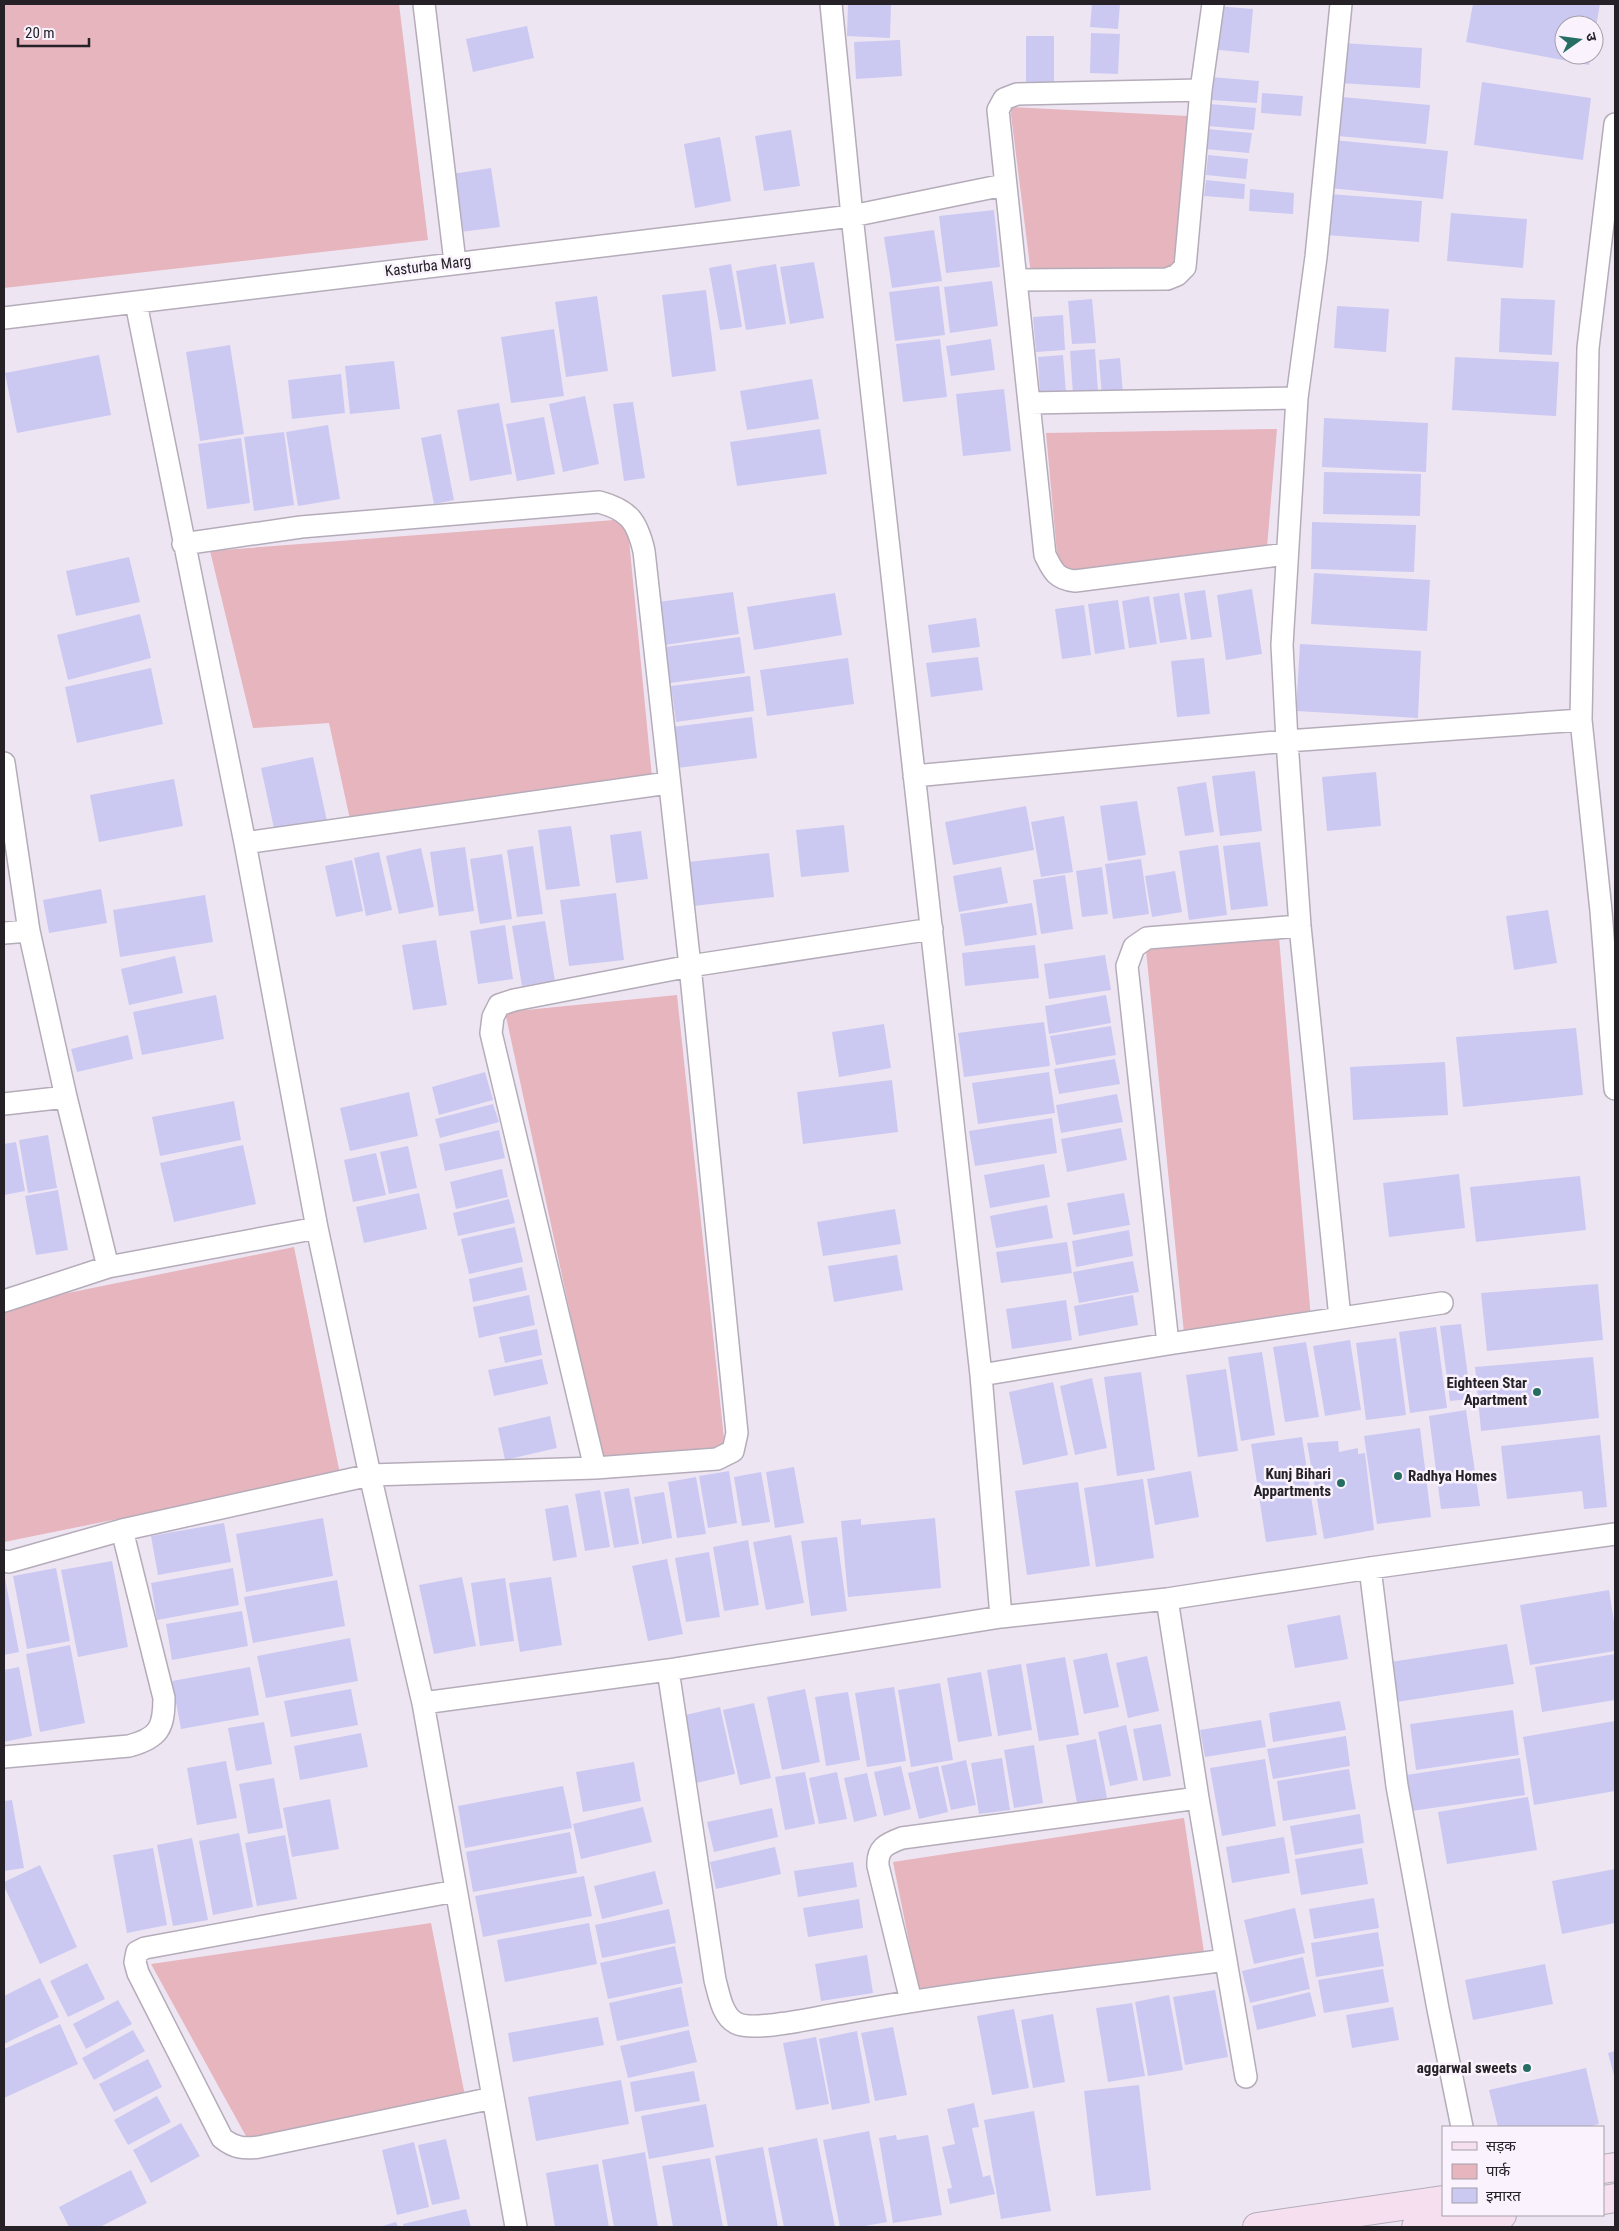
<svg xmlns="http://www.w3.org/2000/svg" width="1619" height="2231" font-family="'Roboto Condensed','Noto Sans Devanagari',sans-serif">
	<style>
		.green { fill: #e6b5be }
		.building { fill: #cbc9f2 }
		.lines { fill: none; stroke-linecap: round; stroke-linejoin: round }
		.minor-casing { stroke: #b5acba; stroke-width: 24 }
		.secondary-casing { stroke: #b5acba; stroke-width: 30 }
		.minor { stroke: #fff; stroke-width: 21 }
		.secondary { stroke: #f6dfee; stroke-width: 28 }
		.poi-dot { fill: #266d63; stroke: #faf3fe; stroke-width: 2 }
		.labels { text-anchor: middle; stroke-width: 5; stroke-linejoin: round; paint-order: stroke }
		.street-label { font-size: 15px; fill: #252127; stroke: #faf3fe }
		.poi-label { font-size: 15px; font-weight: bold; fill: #252127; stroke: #faf3fe; text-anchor: end }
	</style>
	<rect width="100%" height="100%" fill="#eee5f3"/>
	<path class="green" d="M4,4H399L428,240L4,288Z
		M1010,107L1188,116L1173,283L1031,274Z
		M1277,429L1266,559L1059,575L1046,433Z
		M627,519L653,788L351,824L329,723L253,728L210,551Z
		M1279,937L1311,1319L1184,1333L1146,950Z
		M677,995L725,1448L603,1465L505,1012Z
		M294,1247L340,1474L4,1542V1306Z
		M1184,1818L1204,1952L920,1997L893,1862Z
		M431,1923L465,2096L247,2138L151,1964Z"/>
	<path class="building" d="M848,4H891L890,38L847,36Z
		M1092,4H1120L1118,29L1090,27Z
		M1473,4H1600L1595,32L1594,25H1564V55H1591L1589,65L1466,42Z
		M1215,6L1253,9L1249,53L1210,49Z
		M527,26L534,58L473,72L466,39Z
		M1091,33L1120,34L1118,74L1090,73Z
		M1026,36H1054V90H1026Z
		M900,40L902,76L856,79L854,42Z
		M1342,43L1422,48L1420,88L1339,83Z
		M1212,77L1259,81L1257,103L1211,100Z
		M1482,82L1591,98L1583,160L1474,145Z
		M1262,93L1303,96L1301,116L1261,113Z
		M1342,97L1430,105L1426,144L1338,136Z
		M1210,104L1256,108L1254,130L1208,126Z
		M1207,129L1252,133L1249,153L1205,149Z
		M791,130L800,186L764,191L755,136Z
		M720,137L731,201L695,208L684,144Z
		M1333,140L1448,151L1443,199L1329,188Z
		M1208,155L1248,159L1246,179L1206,175Z
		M491,168L500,227L460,232L452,174Z
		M1206,180L1245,184L1244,199L1204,196Z
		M1250,189L1294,193L1293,214L1249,211Z
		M1329,194L1422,201L1419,242L1326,235Z
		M994,210L1000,267L946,273L939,216Z
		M1451,213L1527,219L1523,268L1447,261Z
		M934,230L942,281L892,288L884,237Z
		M814,262L824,318L790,324L780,267Z
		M731,264L742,327L720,330L709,268Z
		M776,264L786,324L746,330L736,271Z
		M992,281L998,326L950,333L944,287Z
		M939,286L945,335L895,341L889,292Z
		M706,290L716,371L672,377L662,295Z
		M597,296L608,371L566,377L555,302Z
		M1501,298L1555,300L1552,355L1499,352Z
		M1092,299L1096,343L1072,344L1068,301Z
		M1337,306L1389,309L1386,352L1334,348Z
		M1063,315L1065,350L1036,352L1033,317Z
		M554,329L564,396L511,403L501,337Z
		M940,339L947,397L903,402L896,344Z
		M991,339L995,370L951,376L946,346Z
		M230,345L244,434L200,441L186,352Z
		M1095,349L1098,392L1073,394L1070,351Z
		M99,355L111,415L17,433L5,373Z
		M1063,355L1066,393L1040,395L1038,357Z
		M1455,357L1559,362L1556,416L1452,410Z
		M1120,358L1123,394L1102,396L1099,360Z
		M394,361L400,409L350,414L345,366Z
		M341,374L345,413L292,419L288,380Z
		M812,379L819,419L747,430L740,391Z
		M1004,389L1011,451L963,456L956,394Z
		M585,396L599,464L563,472L549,404Z
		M633,402L645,478L624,481L613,404Z
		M499,403L512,474L470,481L457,410Z
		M544,417L555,474L517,481L506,424Z
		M1324,418L1428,423L1426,472L1322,467Z
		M328,425L340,499L298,506L286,432Z
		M820,429L827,474L737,486L730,442Z
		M284,432L294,505L254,511L244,437Z
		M441,434L454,500L434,504L421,438Z
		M241,438L250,503L207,509L198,444Z
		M1324,472L1421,474L1420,516L1323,514Z
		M1312,522L1416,525L1414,572L1311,569Z
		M129,557L140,602L76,616L66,571Z
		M1314,573L1430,580L1427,631L1311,624Z
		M1252,589L1262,654L1226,660L1217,595Z
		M1205,590L1212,637L1191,640L1184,593Z
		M733,592L739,634L665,645L658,602Z
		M835,593L842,635L754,650L747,607Z
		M1179,593L1187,639L1160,643L1153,597Z
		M1149,596L1157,644L1129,648L1122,601Z
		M1118,600L1125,649L1095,654L1088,604Z
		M1084,605L1091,655L1062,659L1055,609Z
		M140,614L151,658L68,680L57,635Z
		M976,618L980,647L932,653L928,625Z
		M740,637L745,673L670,683L665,647Z
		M1300,644L1421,651L1418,718L1296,711Z
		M978,657L983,690L931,697L926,663Z
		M848,658L854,704L767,716L760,670Z
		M1204,658L1210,714L1177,717L1171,661Z
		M151,668L163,724L77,743L65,687Z
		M750,676L754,711L676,722L671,686Z
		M752,717L757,758L677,768L672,727Z
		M313,757L327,821L275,833L261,768Z
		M1255,771L1262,831L1220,836L1212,776Z
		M1376,772L1381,826L1327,831L1322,777Z
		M174,779L183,826L99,842L90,795Z
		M1206,782L1214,832L1185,836L1177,787Z
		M1137,801L1146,855L1108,861L1100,806Z
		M1026,806L1034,850L953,865L945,822Z
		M1064,816L1073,872L1041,877L1031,822Z
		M844,825L849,872L801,877L796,830Z
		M571,826L580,886L546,890L538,830Z
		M641,831L648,879L616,883L610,835Z
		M1260,842L1268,906L1231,910L1223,846Z
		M1218,845L1227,915L1189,920L1179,851Z
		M533,846L543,914L517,917L507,850Z
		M465,847L474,911L439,916L430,852Z
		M421,848L434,907L399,914L386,856Z
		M379,852L392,910L366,916L354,858Z
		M769,853L774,897L693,906L688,862Z
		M502,854L512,919L480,924L470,859Z
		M1141,859L1149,914L1113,919L1105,864Z
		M352,860L363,911L336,917L325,866Z
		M1001,867L1008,903L959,912L953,876Z
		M1102,867L1108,914L1082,917L1076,871Z
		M1175,871L1182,912L1152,917L1145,876Z
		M1065,875L1073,929L1041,934L1033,880Z
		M101,889L107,923L49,933L43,900Z
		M616,893L624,960L569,966L560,900Z
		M205,895L213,942L120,957L113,910Z
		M1032,903L1037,935L965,946L960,914Z
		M1548,910L1557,963L1514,970L1506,916Z
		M545,921L555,981L522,986L512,926Z
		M505,925L513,979L478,984L470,931Z
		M436,940L447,1005L413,1010L402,945Z
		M1035,945L1039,978L965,986L962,953Z
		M1105,955L1111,990L1049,999L1044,964Z
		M175,956L183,993L129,1005L121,969Z
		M216,995L224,1039L142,1055L133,1012Z
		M1106,995L1111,1023L1049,1034L1045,1006Z
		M1044,1022L1050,1066L964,1077L958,1033Z
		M884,1024L891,1068L839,1077L832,1032Z
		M1111,1026L1116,1055L1056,1065L1050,1036Z
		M1576,1028L1583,1095L1463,1107L1456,1037Z
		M128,1035L133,1059L77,1072L71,1049Z
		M1115,1059L1120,1084L1059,1094L1054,1069Z
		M1445,1062L1448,1115L1353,1120L1350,1067Z
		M485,1072L493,1100L439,1115L432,1087Z
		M1049,1072L1055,1113L978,1124L972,1083Z
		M892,1080L898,1132L803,1144L797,1092Z
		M409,1092L418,1136L350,1151L340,1108Z
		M1117,1094L1123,1122L1061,1133L1056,1105Z
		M234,1101L241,1140L160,1156L152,1117Z
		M493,1104L499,1122L440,1138L435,1119Z
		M1052,1118L1057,1153L975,1166L969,1131Z
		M1121,1128L1127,1160L1067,1172L1061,1139Z
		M499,1130L505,1158L445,1171L439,1144Z
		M48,1135L57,1188L28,1193L19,1140Z
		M16,1142L25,1191L4,1195V1144Z
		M243,1145L256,1204L174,1222L160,1163Z
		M408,1146L417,1188L389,1194L380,1152Z
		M376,1153L386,1195L353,1202L344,1160Z
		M1044,1164L1050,1197L990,1208L984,1175Z
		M502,1169L508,1197L456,1209L450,1182Z
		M1459,1174L1465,1228L1389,1237L1383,1183Z
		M1580,1176L1586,1230L1476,1242L1470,1187Z
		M58,1190L68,1250L36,1255L25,1196Z
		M419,1193L427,1229L364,1243L356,1207Z
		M1124,1193L1130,1225L1073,1235L1067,1203Z
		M509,1199L515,1223L458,1236L453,1213Z
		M1047,1205L1053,1238L996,1248L990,1216Z
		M895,1209L901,1244L823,1256L817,1222Z
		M515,1227L523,1262L469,1274L461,1239Z
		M1129,1230L1133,1256L1076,1267L1072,1241Z
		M1067,1242L1072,1273L1001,1283L996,1252Z
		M897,1255L903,1290L834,1302L828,1266Z
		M1133,1261L1139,1292L1079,1303L1073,1272Z
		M522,1267L527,1290L473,1302L469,1279Z
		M1598,1284L1603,1340L1487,1351L1481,1293Z
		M529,1295L535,1325L479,1338L473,1307Z
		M1133,1295L1138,1325L1079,1336L1074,1306Z
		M1066,1300L1072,1340L1012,1349L1006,1309Z
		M1461,1324L1471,1399L1450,1401L1440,1326Z
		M1436,1327L1447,1408L1410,1413L1399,1332Z
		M537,1329L542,1355L505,1363L499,1337Z
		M1396,1338L1406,1415L1366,1420L1356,1343Z
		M1350,1340L1361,1410L1325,1416L1313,1346Z
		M1306,1342L1319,1417L1285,1422L1273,1347Z
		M1262,1352L1275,1435L1241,1441L1228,1357Z
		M1593,1357L1599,1418L1481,1431L1475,1367Z
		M542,1359L548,1384L494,1396L488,1370Z
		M1226,1369L1238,1451L1198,1457L1186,1375Z
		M1141,1372L1155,1470L1117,1476L1104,1377Z
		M1092,1378L1107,1448L1075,1455L1060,1386Z
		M1053,1382L1068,1455L1023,1465L1009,1392Z
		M1466,1410L1480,1506L1441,1509L1429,1416Z
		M550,1416L557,1448L505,1460L498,1428Z
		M1420,1428L1431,1517L1377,1524L1364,1436Z
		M1600,1435L1607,1507L1584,1509L1582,1491L1507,1499L1501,1446Z
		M1302,1437L1317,1535L1266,1542L1251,1444Z
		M1338,1441L1339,1452L1358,1448V1454L1365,1453L1374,1530L1324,1539L1307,1443Z
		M794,1467L804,1523L775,1528L766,1472Z
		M729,1471L737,1523L708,1528L699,1476Z
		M1191,1471L1199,1517L1155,1525L1147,1479Z
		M761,1472L770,1522L742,1526L734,1477Z
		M696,1477L706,1534L677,1538L668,1482Z
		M1143,1479L1154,1558L1096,1567L1084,1488Z
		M1078,1482L1090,1566L1027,1575L1015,1491Z
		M629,1488L639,1544L614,1548L604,1492Z
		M600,1490L610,1547L585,1551L575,1494Z
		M664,1492L672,1538L642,1544L634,1497Z
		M568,1505L577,1557L553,1561L545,1509Z
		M323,1518L333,1576L246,1592L236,1534Z
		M935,1518L941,1588L848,1597L841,1521L861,1519V1525Z
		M224,1523L231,1562L158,1575L151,1536Z
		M791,1535L804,1603L766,1610L753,1542Z
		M837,1537L847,1611L811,1616L801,1541Z
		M748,1540L759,1605L724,1611L713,1547Z
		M709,1552L720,1617L686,1622L675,1558Z
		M667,1559L683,1634L648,1641L632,1566Z
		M112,1561L128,1647L78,1657L61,1570Z
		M56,1568L70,1641L27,1649L13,1576Z
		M233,1568L239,1605L157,1620L151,1583Z
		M4,1573L19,1652L4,1655Z
		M462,1577L476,1646L434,1654L419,1585Z
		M551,1577L562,1645L520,1652L509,1583Z
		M505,1578L514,1641L480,1646L471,1583Z
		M337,1580L345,1626L253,1643L244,1597Z
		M1609,1590L1615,1628V1651L1530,1665L1520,1605Z
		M242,1611L248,1646L172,1660L166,1624Z
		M1340,1615L1348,1659L1295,1668L1287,1625Z
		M350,1638L358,1681L266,1698L257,1656Z
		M1507,1644L1514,1684L1390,1703L1384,1663Z
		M70,1645L85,1723L40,1732L26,1654Z
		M1107,1653L1119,1707L1084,1714L1073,1660Z
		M1615,1654V1700L1542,1712L1535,1667Z
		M1147,1656L1159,1711L1128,1718L1116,1663Z
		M1065,1657L1079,1735L1039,1741L1026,1664Z
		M1021,1664L1032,1730L998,1736L987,1670Z
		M19,1667L32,1736L4,1742V1670Z
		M250,1667L259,1715L181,1729L172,1681Z
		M981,1672L992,1736L958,1742L947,1678Z
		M940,1683L953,1760L911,1767L898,1690Z
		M894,1687L906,1761L867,1767L855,1693Z
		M351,1689L358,1725L291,1737L284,1701Z
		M805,1689L820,1762L782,1770L767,1697Z
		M848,1692L860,1760L826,1766L815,1697Z
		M1340,1701L1346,1730L1273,1742L1269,1713Z
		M754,1703L771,1778L740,1785L723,1710Z
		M720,1707L735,1774L696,1783L681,1716Z
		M1513,1710L1519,1755L1416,1770L1410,1724Z
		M1261,1720L1266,1747L1205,1757L1200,1730Z
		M1615,1721V1791L1534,1805L1523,1737Z
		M264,1722L272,1764L236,1771L228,1728Z
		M1161,1724L1171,1776L1143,1781L1133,1729Z
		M1126,1725L1138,1780L1110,1786L1098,1732Z
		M361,1733L368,1767L300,1780L294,1746Z
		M1346,1736L1350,1766L1273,1779L1267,1749Z
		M1096,1739L1107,1798L1077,1803L1066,1745Z
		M1034,1745L1043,1803L1014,1808L1004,1750Z
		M1002,1758L1010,1810L979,1814L971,1763Z
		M1520,1758L1525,1795L1411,1811L1406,1775Z
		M1265,1759L1276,1826L1222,1836L1210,1768Z
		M966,1760L976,1805L951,1810L941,1766Z
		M226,1761L237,1818L197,1825L187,1768Z
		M634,1762L641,1801L583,1812L576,1772Z
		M901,1766L911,1809L884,1816L874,1772Z
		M938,1766L948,1812L919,1819L908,1773Z
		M1349,1769L1356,1809L1283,1821L1277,1781Z
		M805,1772L815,1824L785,1830L775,1777Z
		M837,1772L847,1819L819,1824L809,1778Z
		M867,1773L877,1816L854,1822L844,1778Z
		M274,1778L283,1828L248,1834L239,1784Z
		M563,1786L572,1828L465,1848L458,1806Z
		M1528,1797L1537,1850L1447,1864L1438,1812Z
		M330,1799L339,1849L292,1857L283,1808Z
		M12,1800L24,1868L4,1871V1801Z
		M643,1807L652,1842L581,1859L573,1824Z
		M772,1808L778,1837L714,1852L707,1822Z
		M1360,1814L1364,1843L1295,1855L1290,1826Z
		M570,1832L577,1873L473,1892L466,1852Z
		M239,1833L253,1907L213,1915L199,1841Z
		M285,1835L297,1899L257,1906L245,1843Z
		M1284,1837L1290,1873L1232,1883L1226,1847Z
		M192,1838L208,1920L173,1926L157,1845Z
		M775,1847L781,1874L716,1889L710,1862Z
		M153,1848L167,1925L127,1933L113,1855Z
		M1362,1848L1368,1884L1301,1895L1295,1859Z
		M853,1862L857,1887L798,1897L794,1871Z
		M40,1865L77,1947L40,1964L4,1886V1882Z
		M1615,1869V1923L1562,1934L1552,1881Z
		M655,1871L663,1904L602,1919L594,1886Z
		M584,1876L592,1916L483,1937L475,1896Z
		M1374,1898L1379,1928L1314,1939L1309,1909Z
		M859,1899L863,1928L808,1937L803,1908Z
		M1295,1908L1305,1953L1254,1964L1244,1920Z
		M669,1909L676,1943L602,1958L595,1925Z
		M589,1923L597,1964L505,1982L497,1940Z
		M1378,1932L1384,1966L1316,1977L1311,1943Z
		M675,1946L683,1983L608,1999L600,1963Z
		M867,1955L873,1993L821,2001L815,1964Z
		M1303,1957L1310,1989L1250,2003L1242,1971Z
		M87,1963L105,1999L68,2017L50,1981Z
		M1545,1964L1553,2004L1473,2020L1465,1980Z
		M1383,1969L1389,2002L1324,2013L1318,1980Z
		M40,1978L59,2017L4,2044V1996Z
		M681,1987L689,2026L617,2041L609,2003Z
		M1215,1990L1228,2057L1185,2065L1173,1997Z
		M1310,1992L1316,2016L1257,2030L1252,2006Z
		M1169,1995L1183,2070L1148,2076L1135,2002Z
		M118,2000L132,2024L86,2049L73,2024Z
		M1132,2003L1145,2076L1108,2082L1096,2008Z
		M1393,2007L1399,2040L1352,2048L1346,2015Z
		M1014,2009L1029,2088L992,2095L977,2016Z
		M1053,2014L1065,2082L1033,2088L1021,2020Z
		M598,2017L604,2045L513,2062L508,2033Z
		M60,2024L78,2064L4,2098V2049Z
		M893,2027L907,2095L875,2101L861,2033Z
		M133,2030L145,2051L94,2080L82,2058Z
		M689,2030L697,2062L628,2078L620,2046Z
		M857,2031L870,2103L832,2110L819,2039Z
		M816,2037L829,2104L796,2110L783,2043Z
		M1615,2051V2079L1608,2053Z
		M148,2059L162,2087L114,2112L99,2084Z
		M1586,2068L1599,2124L1586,2127H1498L1489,2090Z
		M694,2071L700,2101L635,2112L630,2082Z
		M621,2080L629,2124L536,2141L528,2097Z
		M1139,2085L1151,2190L1096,2196L1084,2091Z
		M157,2096L171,2122L128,2145L114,2120Z
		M974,2103L979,2127L972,2128L983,2177L990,2175L995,2194L950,2204L947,2189L952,2188L942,2147L955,2144L947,2109Z
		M706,2104L714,2147L649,2159L641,2116Z
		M1034,2111L1051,2211L1001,2219L984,2120Z
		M181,2123L200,2156L151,2183L133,2150Z
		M869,2131L887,2222L859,2227H840L823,2140Z
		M896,2135L897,2140L928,2135L942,2215L893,2223L879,2138Z
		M817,2138L835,2227H784L768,2148Z
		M446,2139L460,2199L432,2205L418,2145Z
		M414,2142L429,2207L397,2215L382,2150Z
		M763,2147L778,2227H728L715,2156Z
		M645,2152L658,2227H614L602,2160Z
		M710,2158L723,2227H673L662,2166Z
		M598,2164L609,2227H555L546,2173Z
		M131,2170L147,2203L100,2227H69L59,2207Z
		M466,2209L471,2227H404L403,2224Z
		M396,2222L398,2227H379Z"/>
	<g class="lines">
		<defs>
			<path id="minor" d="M424,4L455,262
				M831,4L852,216L981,1375L1001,1617
				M1201,90L1017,94L1004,99L998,110L1045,555C1053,571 1056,579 1075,581L1286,554
				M1615,124L1588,348L1581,720L1601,911L1615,1089
				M1016,280L1167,279L1177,275L1185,267L1201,90L1213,4
				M136,303L245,843L317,1228L370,1475L423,1703L516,2227
				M4,318L852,216L1004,185
				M1029,403L1297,398
				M4,763L29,931L66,1097L108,1267
				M914,776L1287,741L1581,720
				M245,843L668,783
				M4,933L29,931
				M4,1104L66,1097
				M4,1301L108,1267L317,1228
				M1340,1318L1300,926L1287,741L1282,645L1297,398L1316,257L1341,4
				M1168,1344L1127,966L1134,947L1147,938L1300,926
				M981,1375L1168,1344L1442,1303
				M595,1468L491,1033L493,1017L499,1005L514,1000L690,966L932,929
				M4,1561L9,1562L122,1530L370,1475L595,1468L717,1459L733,1451L737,1433L690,966L644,551C637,521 629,510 599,502L301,527L183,544
				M1370,1568L1397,1786L1438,2009L1462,2127
				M1167,1599L1198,1798L1246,2077
				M668,1670L715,1980C719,1994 722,2016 736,2023C754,2033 821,2016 844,2013C970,1990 1098,1977 1226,1960
				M423,1703L668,1670L1001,1617L1167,1599L1370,1568L1615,1534
				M4,1757L129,1746C159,1738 164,1728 164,1698L122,1530
				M456,1891L145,1948L137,1952L135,1962L138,1973L222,2138C234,2148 244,2149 259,2147L493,2098
				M911,2001L878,1866C877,1848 886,1844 902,1838L1198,1798"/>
			<path id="secondary" d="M1603,2169L1615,2167
				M1603,2200L1615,2198
				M1257,2227L1443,2200
				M1416,2227L1502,2215"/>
		</defs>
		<use href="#minor" class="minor-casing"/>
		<use href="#secondary" class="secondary-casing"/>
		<use href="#minor" class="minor"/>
		<use href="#secondary" class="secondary"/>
	</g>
	<g class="poi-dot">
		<circle cx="1537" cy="1392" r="5"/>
		<circle cx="1398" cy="1476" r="5"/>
		<circle cx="1341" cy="1483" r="5"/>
		<circle cx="1527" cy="2068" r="5"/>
	</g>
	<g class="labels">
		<g class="street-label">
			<text transform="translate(428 266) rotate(-7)" y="5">Kasturba Marg</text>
		</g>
		<g class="poi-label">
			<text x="1527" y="1388">Eighteen Star<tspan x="1527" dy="17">Apartment</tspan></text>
			<text x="1331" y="1479">Kunj Bihari<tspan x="1331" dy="17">Appartments</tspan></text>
			<text x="1408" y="1481" text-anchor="start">Radhya Homes</text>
			<text x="1517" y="2073">aggarwal sweets</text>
		</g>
	</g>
	<rect width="1619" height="2231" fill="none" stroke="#252127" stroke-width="10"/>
	<rect x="1442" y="2126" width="162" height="90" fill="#faf3fe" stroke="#a59fa8"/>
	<rect x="1452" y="2142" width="25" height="8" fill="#f6dfee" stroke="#a59fa8"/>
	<text x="1486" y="2151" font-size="15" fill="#252127">सड़क</text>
	<rect x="1452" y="2164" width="25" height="15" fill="#e6b5be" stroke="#a59fa8"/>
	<text x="1486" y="2176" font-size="15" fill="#252127">पार्क</text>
	<rect x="1452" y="2188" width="25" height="15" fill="#cbc9f2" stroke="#a59fa8"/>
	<text x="1486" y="2201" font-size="15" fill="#252127">इमारत</text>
	<g transform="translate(1579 40) rotate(76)"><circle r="24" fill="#faf3fe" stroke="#a59fa8"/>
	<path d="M0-4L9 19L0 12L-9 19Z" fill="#266d63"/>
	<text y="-8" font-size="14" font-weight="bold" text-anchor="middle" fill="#252127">उ</text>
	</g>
	<path d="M18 38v8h71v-8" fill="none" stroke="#252127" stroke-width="2.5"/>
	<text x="25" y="38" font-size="15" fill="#252127" stroke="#faf3fe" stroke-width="4" paint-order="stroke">20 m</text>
</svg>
